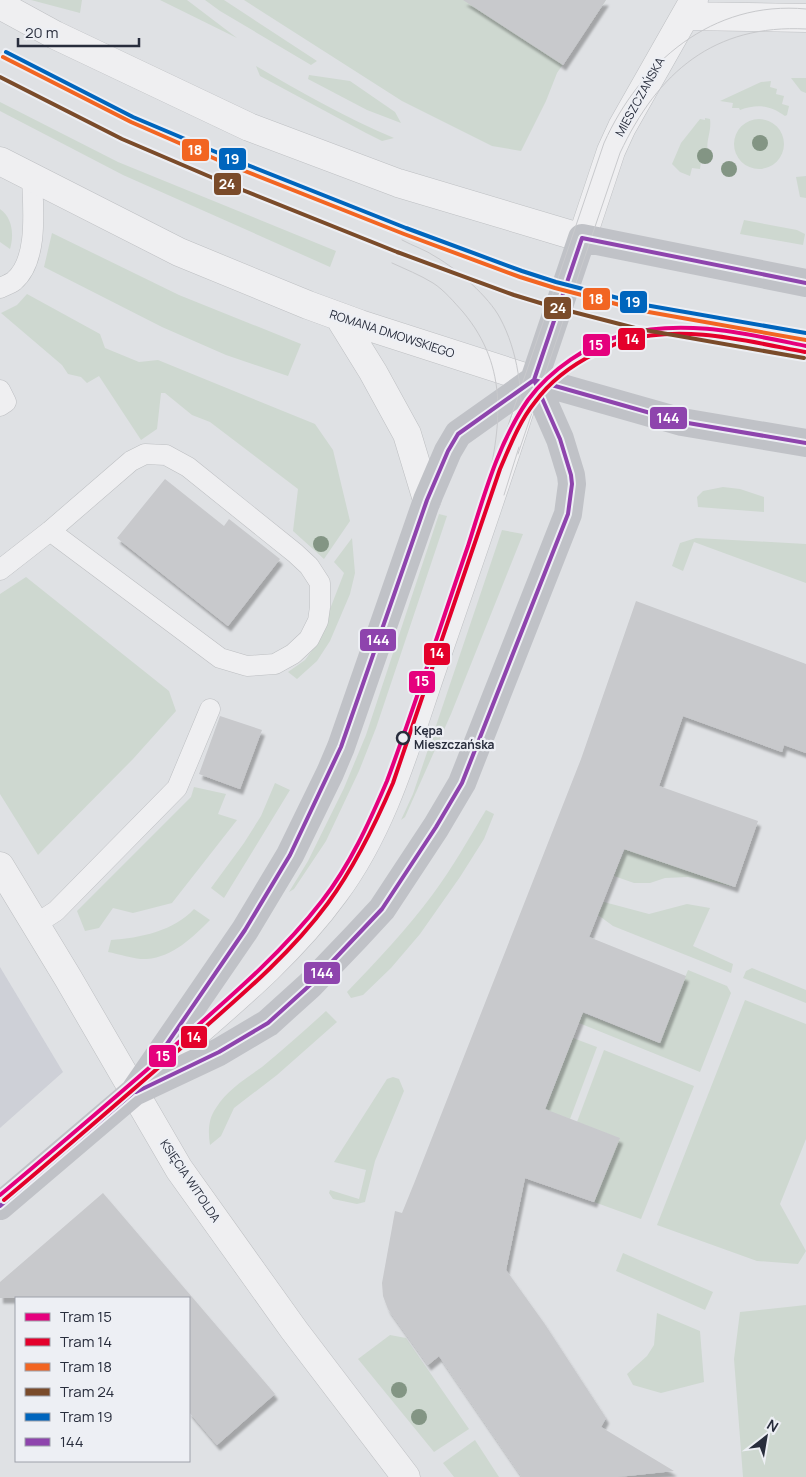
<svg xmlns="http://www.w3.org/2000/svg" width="806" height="1477" font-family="Manrope,sans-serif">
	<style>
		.built { fill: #ced0d7 }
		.green { fill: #ced8d0 }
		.building { fill: #c8c9cc; filter: url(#shadow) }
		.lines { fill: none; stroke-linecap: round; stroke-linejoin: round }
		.service-casing { stroke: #bdbfc2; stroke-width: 21 }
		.minor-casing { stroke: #bdbfc2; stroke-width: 29 }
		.tertiary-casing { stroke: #bdbfc2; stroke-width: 29 }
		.service { stroke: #efeff1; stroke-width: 20 }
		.minor { stroke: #efeff1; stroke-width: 28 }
		.tertiary { stroke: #efeff1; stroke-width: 28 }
		.secondary { stroke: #c0c2c7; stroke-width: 28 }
		.tram { stroke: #c8c9cc; stroke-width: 1 }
		.bus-1-casing { stroke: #edeff4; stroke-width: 8 }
		.bus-1 { stroke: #8e44ad; stroke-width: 4 }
		.tram-1-casing { stroke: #edeff4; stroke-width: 8 }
		.tram-2-casing { stroke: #edeff4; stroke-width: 8 }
		.tram-3-casing { stroke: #edeff4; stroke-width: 8 }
		.tram-4-casing { stroke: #edeff4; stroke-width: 8 }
		.tram-5-casing { stroke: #edeff4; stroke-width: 8 }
		.tram-1 { stroke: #e5007d; stroke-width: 4 }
		.tram-2 { stroke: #e4002b; stroke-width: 4 }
		.tram-3 { stroke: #f26522; stroke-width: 4 }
		.tram-4 { stroke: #7a4b2a; stroke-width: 4 }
		.tram-5 { stroke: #0065bd; stroke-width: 4 }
		.tree { fill: #839584 }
		.stop-dot { fill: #edeff4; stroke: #282d3c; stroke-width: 2.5 }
		.labels { text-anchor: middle; stroke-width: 4.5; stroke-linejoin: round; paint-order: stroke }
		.street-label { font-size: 12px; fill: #282d3c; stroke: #edeff4 }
		.stop-label { font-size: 12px; font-weight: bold; fill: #282d3c; stroke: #edeff4; text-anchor: start }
		.line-badge { stroke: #edeff4; stroke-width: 2 }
		.badge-label { font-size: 14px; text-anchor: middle; font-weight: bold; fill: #fff }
	</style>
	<defs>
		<filter id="shadow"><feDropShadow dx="3" dy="5.5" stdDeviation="1" flood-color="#0004"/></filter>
	</defs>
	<rect width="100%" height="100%" fill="#dfe1e4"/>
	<path class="built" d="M0,967L63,1072L0,1128Z"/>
	<path class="green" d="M31,0H82L80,13Z
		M160,0H187L237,38Z
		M205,0H224L317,61L311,65L220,11Z
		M244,0H606L557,73L546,101L521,151L492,146L402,101Z
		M256,66C301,92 346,118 394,138L382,141L366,133L260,76Z
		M309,75L350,81L395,112L401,123L367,110L308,79Z
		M791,78H806V93L801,91Z
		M771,81L770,87L777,89L776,94L784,96L782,104L789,106L787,115L785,116C770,105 757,104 740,110L739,108H732L733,103L720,101L761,82Z
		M0,102L118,162L336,251L330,267L123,175L0,111Z
		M705,118L710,119C712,133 704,142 709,157L706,158V163L701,162L700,169L692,168L690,176L680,172L672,164L681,143L700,119L705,120Z
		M734 144a25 25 0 1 1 50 0a25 25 0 1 1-50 0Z
		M806,176V198L800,197L796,177Z
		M0,209C13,218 14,236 10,249L0,242Z
		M744,220L797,230L805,234L803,245L740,234Z
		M52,233L179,295L301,344L288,376L226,355L162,327L44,267Z
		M27,294L100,334L105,348L139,362L158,360L315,424L333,450L350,521L324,559L293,531L298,489L210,422L192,415L165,393H161L157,429L141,440L99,376L87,383L81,377L68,374L62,365L1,313L17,305Z
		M723,487L740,489L764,497V512L698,507L697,497L703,491Z
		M439,514L447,516L376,728L359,771L326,841L294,889L289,892L308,861L344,788L366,735Z
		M502,530L523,534L451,714L405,817L401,820L413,794Z
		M352,538L355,573L350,594L330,641L317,661L297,679L288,672L305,660L316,645L344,573L334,562Z
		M696,538L806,544V583L694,542L683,571L672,566L680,543Z
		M26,577L169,691L176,711L133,759L38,855L0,794V594Z
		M275,783L290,790L224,898L211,888L244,843L261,816Z
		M194,787L226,794L218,814L237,820L172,903L133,913L113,908L99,928L85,931L77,911L191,797Z
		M486,810L494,814L484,839L460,877L420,934L391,968L363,995L351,998L347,992C377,961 407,929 433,894C453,867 469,838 486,810Z
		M625,849L735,887L688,877L665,878L650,883H634L614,876Z
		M604,902L649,914L687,904L710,908L693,946L733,964L731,973L613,926L598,915Z
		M194,909L210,920C193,937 173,957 147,959C136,960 119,954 108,952L111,940C140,938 174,931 194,909Z
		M752,968L806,990V1003L743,978L746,971Z
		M688,970L727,986L731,993L700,1072L579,1023L583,1013L659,1043Z
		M745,1000L806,1024V1139L780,1204L806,1251L798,1264L757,1261L657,1225Z
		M326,1011L337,1022L277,1075L234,1108L221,1136L210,1145C208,1132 208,1119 216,1108C227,1090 245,1079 262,1067C284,1049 305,1030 326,1011Z
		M573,1038L597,1047L570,1119L545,1110Z
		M604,1050L694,1086L641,1219L594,1202L619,1138L577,1122Z
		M393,1077L399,1079L404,1091L375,1161L365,1202L357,1204L333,1199L329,1193L330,1190L359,1199L366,1170L334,1162L387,1079Z
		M623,1253L713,1292L705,1310L616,1271Z
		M806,1305V1477H743L734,1359L740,1312Z
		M657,1313L700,1331L704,1382L661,1393L633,1385L627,1374L647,1356L654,1345Z
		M390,1335L406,1338L469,1429L434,1452L358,1359Z
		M475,1440L499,1477H454L443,1463Z"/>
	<path class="building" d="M463,0H606L563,65Z
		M165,479L224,526L229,519L280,559L228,626L117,538Z
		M636,601L806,664V753L784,745L782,752L683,716L659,786L758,821L735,887L624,849L589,937L686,976L660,1043L583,1012L545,1109L620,1138L594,1202L525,1178L506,1270L544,1323L606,1418L601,1427L674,1471L618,1477H522L439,1356L428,1365L388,1309L383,1296L382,1283L395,1211L402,1213L415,1181L581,759Z
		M220,716L262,730L240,789L199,774Z
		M103,1193L275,1394L217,1445L189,1412V1298H0V1282Z"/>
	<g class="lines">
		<defs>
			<path id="service" d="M0,288C4,286 10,284 14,281C39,260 33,207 32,178
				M0,390L6,402L0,406
				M0,570L50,531L131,461L145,454L166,455L188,467L295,553L309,566L320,583V607L318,621L309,639L293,654L275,664L247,666L220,658L50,531
				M36,924L56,911L177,788L210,709
				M156,1073C219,1017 288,964 338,895C387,829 409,749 435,673C469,575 502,478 534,380"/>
			<path id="minor" d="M685,16L806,18
				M582,238L611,151L622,127L694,0
				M0,866L68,978L179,1169L294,1330L406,1477"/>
			<path id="tertiary" d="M0,5L55,35L249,127L398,183L582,238
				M0,161L179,252L308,305L360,324L534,380
				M339,317L373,372L407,434L427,500"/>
		</defs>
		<use href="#service" class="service-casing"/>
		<use href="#minor" class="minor-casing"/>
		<use href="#tertiary" class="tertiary-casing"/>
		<use href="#service" class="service"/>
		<use href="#minor" class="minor"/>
		<use href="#tertiary" class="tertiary"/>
		<path class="secondary" d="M534,380L682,422L806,443
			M134,1092L245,930L290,855L330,773L341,747L427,500L448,451L458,434L534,380L582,238L806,283
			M0,1206L134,1092L219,1052L268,1023L310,985L356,937L382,909L436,827L462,783L568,514L572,484L571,475L560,439L534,380"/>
		<path class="tram" d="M402,240C413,246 426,250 436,257C457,269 489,297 500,318C518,351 523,393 521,430
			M392,263C405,269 420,275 433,283C444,290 454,302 463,312C510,368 501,428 485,494
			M518,454L620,153C658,72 714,24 806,29
			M494,467L604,143C640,63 712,0 806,9
			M504,495L519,447"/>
		<defs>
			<path id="bus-1" d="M534,380L682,422L806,443
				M136,1092L219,1052L268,1023L310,985L382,909L436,827L462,783L568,514L572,484L571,475L560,439L534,380
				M0,1206L134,1092L245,930L290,855L341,747L427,500L448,451L458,434L534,380L582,238L806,283"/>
		</defs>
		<use href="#bus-1" class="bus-1-casing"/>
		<use href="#bus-1" class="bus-1"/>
		<defs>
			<path id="tram-1" d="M0,1195C60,1145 120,1093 179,1042C229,998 281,954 322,901C350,865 369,823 387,781C416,703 441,624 468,546C484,496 498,443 528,400C550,370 588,344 623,335C683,318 747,334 806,346"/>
			<path id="tram-2" d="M4,1200C66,1148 127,1095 188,1042C237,999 289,956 328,903C355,866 375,825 393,783L500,469C510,446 519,422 535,402C551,380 572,365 596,353C606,349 615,343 624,341C683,324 747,341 805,352"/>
			<path id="tram-3" d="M3,57L131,122L227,164L404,234L520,277L555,288L643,311L806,340"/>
			<path id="tram-4" d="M0,77L122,139L220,181L397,252L514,295L550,306L639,329L804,358"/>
			<path id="tram-5" d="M6,52L133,117L230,158L406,228L522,271L556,282L645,305L806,333"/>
		</defs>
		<use href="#tram-1" class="tram-1-casing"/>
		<use href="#tram-2" class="tram-2-casing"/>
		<use href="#tram-3" class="tram-3-casing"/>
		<use href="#tram-4" class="tram-4-casing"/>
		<use href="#tram-5" class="tram-5-casing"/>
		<use href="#tram-1" class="tram-1"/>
		<use href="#tram-2" class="tram-2"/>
		<use href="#tram-3" class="tram-3"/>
		<use href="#tram-4" class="tram-4"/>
		<use href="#tram-5" class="tram-5"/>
	</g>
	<g class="tree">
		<circle cx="760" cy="143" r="8"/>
		<circle cx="705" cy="156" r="8"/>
		<circle cx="729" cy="169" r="8"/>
		<circle cx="321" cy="544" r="8"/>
		<circle cx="399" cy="1390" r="8"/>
		<circle cx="419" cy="1417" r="8"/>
	</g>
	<circle class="stop-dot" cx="403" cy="738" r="6"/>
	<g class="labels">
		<g class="street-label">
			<text transform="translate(640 97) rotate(-61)" y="4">MIESZCZAŃSKA</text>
			<text transform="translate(392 334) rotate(18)" y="4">ROMANA DMOWSKIEGO</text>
			<text transform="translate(190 1181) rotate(56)" y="4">KSIĘCIA WITOLDA</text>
		</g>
		<g class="stop-label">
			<text x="414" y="735">Kępa<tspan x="414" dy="14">Mieszczańska</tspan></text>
		</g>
	</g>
	<g class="line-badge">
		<rect x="181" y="138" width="29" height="24" rx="5" fill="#f26522"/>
		<rect x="218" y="147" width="29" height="24" rx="5" fill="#0065bd"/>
		<rect x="213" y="172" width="29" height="24" rx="5" fill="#7a4b2a"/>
		<rect x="582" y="287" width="29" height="24" rx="5" fill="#f26522"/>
		<rect x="619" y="290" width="29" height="24" rx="5" fill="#0065bd"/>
		<rect x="543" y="296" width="29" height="24" rx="5" fill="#7a4b2a"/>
		<rect x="617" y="327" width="29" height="24" rx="5" fill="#e4002b"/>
		<rect x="582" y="333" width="29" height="24" rx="5" fill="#e5007d"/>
		<rect x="649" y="406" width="39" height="24" rx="5" fill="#8e44ad"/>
		<rect x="359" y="628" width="38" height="24" rx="5" fill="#8e44ad"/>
		<rect x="423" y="642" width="28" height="24" rx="5" fill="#e4002b"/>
		<rect x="408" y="670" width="28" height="24" rx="5" fill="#e5007d"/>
		<rect x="303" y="961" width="38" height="24" rx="5" fill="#8e44ad"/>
		<rect x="180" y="1025" width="28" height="24" rx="5" fill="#e4002b"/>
		<rect x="148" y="1044" width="29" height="24" rx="5" fill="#e5007d"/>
	</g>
	<g class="badge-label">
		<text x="195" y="155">18</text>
		<text x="232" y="164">19</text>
		<text x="227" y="189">24</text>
		<text x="596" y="304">18</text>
		<text x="633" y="307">19</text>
		<text x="558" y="313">24</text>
		<text x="632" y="344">14</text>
		<text x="596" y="350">15</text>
		<text x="668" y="423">144</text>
		<text x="378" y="645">144</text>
		<text x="437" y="658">14</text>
		<text x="422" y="686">15</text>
		<text x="322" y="978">144</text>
		<text x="194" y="1042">14</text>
		<text x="163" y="1061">15</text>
	</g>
	<rect x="15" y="1297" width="175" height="165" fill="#edeff4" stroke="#9ea1aa"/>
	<rect x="25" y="1313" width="25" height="8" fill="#e5007d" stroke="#9ea1aa"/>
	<text x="60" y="1322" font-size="15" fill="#282d3c">Tram 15</text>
	<rect x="25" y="1338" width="25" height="8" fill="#e4002b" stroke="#9ea1aa"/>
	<text x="60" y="1347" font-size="15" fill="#282d3c">Tram 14</text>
	<rect x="25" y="1363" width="25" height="8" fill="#f26522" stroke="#9ea1aa"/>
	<text x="60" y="1372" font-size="15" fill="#282d3c">Tram 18</text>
	<rect x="25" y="1388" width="25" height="8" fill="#7a4b2a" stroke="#9ea1aa"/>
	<text x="60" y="1397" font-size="15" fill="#282d3c">Tram 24</text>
	<rect x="25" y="1413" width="25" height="8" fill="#0065bd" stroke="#9ea1aa"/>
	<text x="60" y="1422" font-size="15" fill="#282d3c">Tram 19</text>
	<rect x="25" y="1438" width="25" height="8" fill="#8e44ad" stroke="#9ea1aa"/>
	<text x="60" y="1447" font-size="15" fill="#282d3c">144</text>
	<g transform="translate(766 1437) rotate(31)" stroke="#edeff4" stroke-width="4" paint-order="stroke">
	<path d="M0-4L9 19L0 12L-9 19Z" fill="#282d3c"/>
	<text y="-8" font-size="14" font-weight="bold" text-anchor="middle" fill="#282d3c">N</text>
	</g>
	<path d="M18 38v8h121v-8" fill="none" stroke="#282d3c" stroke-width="2.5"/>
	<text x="25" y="38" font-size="15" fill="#282d3c" stroke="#edeff4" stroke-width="4" paint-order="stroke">20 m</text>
</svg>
